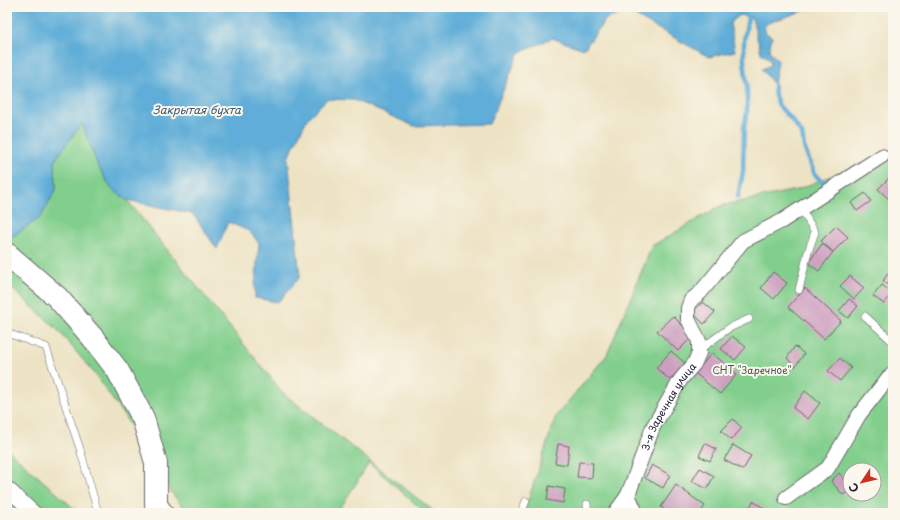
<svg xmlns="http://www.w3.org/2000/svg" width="900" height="520" font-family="'Playpen Sans',sans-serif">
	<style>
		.green { fill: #82cf8d; stroke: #527864; fill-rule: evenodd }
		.water { fill: #5fadd8; stroke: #40688a }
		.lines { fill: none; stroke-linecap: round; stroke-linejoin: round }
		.stream { stroke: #5fadd8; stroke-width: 4.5 }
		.building { fill: #cd9fbf }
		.lane-casing { stroke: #69666b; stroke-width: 8 }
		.street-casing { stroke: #69666b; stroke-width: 16 }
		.primary-casing { stroke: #69666b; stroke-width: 24 }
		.lane { stroke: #fff; stroke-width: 7 }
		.street { stroke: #fff; stroke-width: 14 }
		.primary { stroke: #fff; stroke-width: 22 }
		.labels { text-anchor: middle; stroke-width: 4; stroke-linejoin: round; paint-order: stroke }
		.park-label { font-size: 10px; fill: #3f5654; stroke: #fbf7ec }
		.street-label { font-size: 10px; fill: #22223b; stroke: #fbf7ec }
		.water-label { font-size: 11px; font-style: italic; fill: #3a5a7a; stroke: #fbf7ec }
	</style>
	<rect width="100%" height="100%" fill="#fbf7ec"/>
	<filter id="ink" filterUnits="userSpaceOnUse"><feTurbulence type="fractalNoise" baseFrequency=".025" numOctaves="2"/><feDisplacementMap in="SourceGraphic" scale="8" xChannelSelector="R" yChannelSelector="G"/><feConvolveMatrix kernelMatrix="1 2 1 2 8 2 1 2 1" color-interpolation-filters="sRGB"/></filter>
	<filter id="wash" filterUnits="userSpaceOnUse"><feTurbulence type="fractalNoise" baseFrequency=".012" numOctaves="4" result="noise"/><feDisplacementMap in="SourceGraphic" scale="16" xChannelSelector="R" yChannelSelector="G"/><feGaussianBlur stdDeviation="0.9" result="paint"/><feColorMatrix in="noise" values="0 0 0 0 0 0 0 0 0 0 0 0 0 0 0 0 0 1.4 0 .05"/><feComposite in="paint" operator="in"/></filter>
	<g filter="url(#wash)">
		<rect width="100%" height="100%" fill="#ede3c4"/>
		<path class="green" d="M82,123L98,166L111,188L127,200L284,394L436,513H426L369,463L337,513H188L174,496L129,423L95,374L57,329L7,284V240L41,217L56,189L55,160Z
			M893,151V513H524L556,416L607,355L652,246L720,206L796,190ZM850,470H874V494H850Z
			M7,449L79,513H7Z"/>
		<path class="water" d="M7,7H815L768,23L764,27L766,33L772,37L769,50L778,61L774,85L762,69L771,65L770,59L761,53L752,18L740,15L730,23L735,51L709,57L628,12L606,19L584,49L552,38L519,53L489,124L414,126L354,100L327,99L307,119L288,158L300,277L278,302L255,298V285L259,243L249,231L228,222L217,249L193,214L127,200L111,188L98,166L82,123L55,160L56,189L41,217L7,240Z"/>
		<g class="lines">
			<path class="stream" d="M774,85L775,96L779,106L791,119L802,134L804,147L815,175L829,187
				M738,197L743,172L744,128L747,112V86L744,60V40L748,17"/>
		</g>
		<g id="blocks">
			<path class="building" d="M889,178L893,182V198L891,201L878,189Z
				M865,193L871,201L857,211L851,203Z
				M836,226L848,237L833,252L821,241Z
				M822,244L833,252L819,271L808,263Z
				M890,270L893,272V288L883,281Z
				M773,272L787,283L774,299L761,288Z
				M850,276L864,288L854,299L840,286Z
				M882,285L892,293L884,304L873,296Z
				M805,288L841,321L824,339L788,307Z
				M849,299L858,306L848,318L839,311Z
				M703,302L715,312L704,324L692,312Z
				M673,316L693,336L678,351L657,331Z
				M732,336L746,347L735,360L721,349Z
				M795,346L804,354L795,367L787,358Z
				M671,351L685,363L670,380L656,368Z
				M712,353L737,374L720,394L695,373Z
				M840,358L851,368L840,381L828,371Z
				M805,391L820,403L808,419L793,408Z
				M733,419L742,428L731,440L721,431Z
				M705,443L716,449L710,461L699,456Z
				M558,444L569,446L567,465L555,463Z
				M733,445L751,456L743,470L724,460Z
				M579,462L593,463L592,478L577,477Z
				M652,465L670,475L663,488L645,478Z
				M700,468L714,476L707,489L692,481Z
				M839,473L850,486V490L843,495L831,481Z
				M676,485L705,506L700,513H669L661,507Z
				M549,486L565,489L563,503L547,500Z
				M753,501L765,509L762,513H747Z"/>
		</g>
	</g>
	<g filter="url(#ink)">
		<use href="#blocks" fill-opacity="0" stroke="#69666b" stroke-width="1"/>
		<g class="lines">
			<defs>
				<path id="lane" d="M799,290L808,252L815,232L801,209
					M865,316L893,342
					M7,333L46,347L80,449L98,513
					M700,352L702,348L729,328L749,319
					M587,504L588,513
					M521,513L526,501"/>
				<g id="street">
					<path d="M7,488L34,513"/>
					<path d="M628,495L636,513"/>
					<path d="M786,498L828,468L859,415L888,378L893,374"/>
					<path id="s1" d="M615,513L628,495L653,427L681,379L694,364L699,353V341L688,319V308L691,300L700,293L743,241L782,221L882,156"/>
				</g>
				<path id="primary" d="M7,254L57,297L93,338L118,371L143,418L156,463V505L162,513"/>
			</defs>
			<use href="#lane" class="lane-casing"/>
			<use href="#street" class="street-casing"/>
			<use href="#primary" class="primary-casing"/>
			<use href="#lane" class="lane"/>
			<use href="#street" class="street"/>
			<use href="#primary" class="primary"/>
		</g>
	</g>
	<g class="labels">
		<g class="park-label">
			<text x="752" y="374">СНТ "Заречное"</text>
		</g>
		<g class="street-label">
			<text dy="4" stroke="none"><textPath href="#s1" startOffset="120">3-я Заречная улица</textPath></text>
		</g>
		<g class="water-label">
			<text x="197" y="114">Закрытая бухта</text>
		</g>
	</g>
	<rect width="900" height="520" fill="none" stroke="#fbf7ec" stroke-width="24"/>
	<g transform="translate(862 482) rotate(235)"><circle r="19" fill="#fbf7ec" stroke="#a4a2a5"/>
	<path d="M0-3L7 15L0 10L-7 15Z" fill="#c8321e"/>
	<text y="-6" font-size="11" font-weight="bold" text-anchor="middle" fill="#22223b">С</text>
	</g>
</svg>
